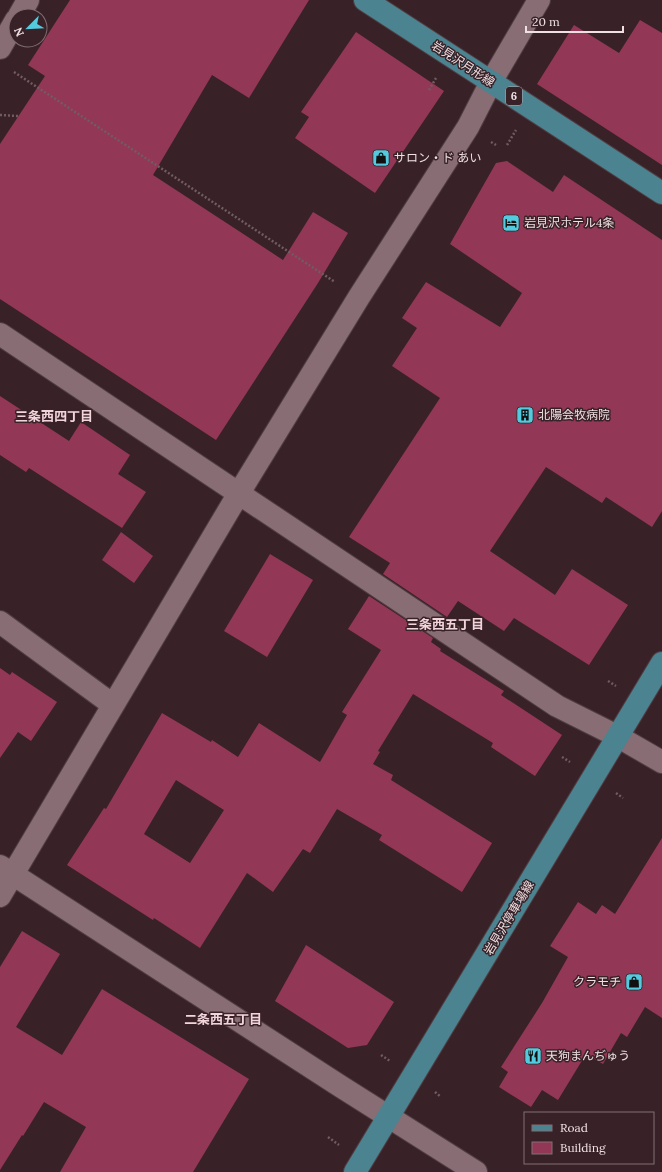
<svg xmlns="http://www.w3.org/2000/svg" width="662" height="1172" font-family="Lora,'Noto Sans JP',serif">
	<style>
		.building { fill: #933756; fill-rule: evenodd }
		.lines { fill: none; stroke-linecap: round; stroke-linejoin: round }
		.minor-casing { stroke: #503e43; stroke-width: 24 }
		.major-casing { stroke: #503e43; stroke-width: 24 }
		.path { stroke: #705c61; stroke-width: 2.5; stroke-dasharray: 2 2; stroke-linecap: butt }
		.minor { stroke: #886d74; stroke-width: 22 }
		.major { stroke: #4b8390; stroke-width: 22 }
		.labels { text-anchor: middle; stroke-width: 3; stroke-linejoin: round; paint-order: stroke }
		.shield { fill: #382228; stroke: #b8a7ab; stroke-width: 1 }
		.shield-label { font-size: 11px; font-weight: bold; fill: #efe0e3 }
		.street-label { font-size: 12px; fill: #efe0e3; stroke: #382228 }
		.poi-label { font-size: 12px; fill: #efe0e3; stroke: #382228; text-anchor: start }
		.neighbourhood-label { font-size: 13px; font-weight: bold; fill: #f2d4db; stroke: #382228 }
	</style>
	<rect width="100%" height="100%" fill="#382228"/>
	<path class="building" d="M70,0H309L249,98L212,75L153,175L283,260L313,212L348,233L318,283L216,440L0,299V144L45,76L28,65Z
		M640,20L662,33V165L537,84L574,25L619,53Z
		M356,32L444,91L375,193L295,138L309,117L301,112Z
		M507,161L553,192L564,175L662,240V511L652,527L606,497L602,503L546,467L490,551L555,595L572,569L628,605L589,665L514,618L504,631L458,601L447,617L383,574L390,563L349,537L440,398L392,366L417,328L402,318L426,282L500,327L522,293L450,244L496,163Z
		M0,396L69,441L81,422L130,455L118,474L146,492L122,528L29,468L26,472L0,455Z
		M121,532L153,556L134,583L102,560Z
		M270,554L313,580L267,657L224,631Z
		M369,596L433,638L431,642L441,649L440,651L504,691L501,695L562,735L535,776L491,747L493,743L413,694L378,751L380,752L373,764L393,775L391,780L492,843L462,892L379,840L382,835L337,809L310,853L303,849L273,892L247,873L200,948L154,918L153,920L67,865L104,808L106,809L162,713L211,742L212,740L238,757L259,723L320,762L347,715L342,712L381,650L348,629ZM176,780L224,810L190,863L144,834Z
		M0,668L10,675L12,672L57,702L31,741L18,732L0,758Z
		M662,838V1018L645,1007L627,1037L621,1033L603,1064L586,1054L558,1100L542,1090L531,1107L499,1087L508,1072L501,1067L542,1003L568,957L550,946L578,902L596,914L602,905L615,914Z
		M22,931L60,954L16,1027L62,1055L102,989L249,1079L193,1172H60L86,1127L44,1102L23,1136L22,1135L0,1170V967Z
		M306,945L394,1002L367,1045L348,1048L275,1001Z"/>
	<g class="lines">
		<defs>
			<path id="minor" d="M19,16L28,0
				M0,48L16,20
				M0,334L557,706L617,736L662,762
				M0,622L113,705
				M0,866L340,1086L476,1172
				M0,896L239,493L359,297L468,127L491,82L539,0"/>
			<path id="major" d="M365,0L662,193
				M355,1172L662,663"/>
		</defs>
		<use href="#minor" class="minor-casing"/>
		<use href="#major" class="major-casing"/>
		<path class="path" d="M14,72L335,282
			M429,90L436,78
			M0,115L18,116
			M491,142L496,145
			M507,145L516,130
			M608,681L616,686
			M562,757L570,762
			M616,793L623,798
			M381,1055L390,1061
			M435,1092L441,1097
			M328,1137L339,1145"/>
		<use href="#minor" class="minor"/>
		<use href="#major" class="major"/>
	</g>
	<defs>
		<symbol id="shop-square" viewBox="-11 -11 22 22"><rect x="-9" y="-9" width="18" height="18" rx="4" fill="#54cade" stroke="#382228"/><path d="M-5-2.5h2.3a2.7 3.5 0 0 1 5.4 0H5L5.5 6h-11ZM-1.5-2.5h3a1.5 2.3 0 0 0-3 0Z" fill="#111"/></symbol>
		<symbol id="hotel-square" viewBox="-11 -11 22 22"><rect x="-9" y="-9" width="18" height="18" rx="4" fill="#54cade" stroke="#382228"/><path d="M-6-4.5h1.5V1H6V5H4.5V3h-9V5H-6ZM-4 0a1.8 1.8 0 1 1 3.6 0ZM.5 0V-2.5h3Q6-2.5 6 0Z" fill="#111"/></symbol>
		<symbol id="building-square" viewBox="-11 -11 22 22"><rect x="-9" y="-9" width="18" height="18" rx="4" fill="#54cade" stroke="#382228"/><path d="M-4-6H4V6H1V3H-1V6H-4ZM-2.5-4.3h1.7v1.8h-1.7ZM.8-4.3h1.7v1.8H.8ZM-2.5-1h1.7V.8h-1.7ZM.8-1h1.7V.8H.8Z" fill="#111"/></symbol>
		<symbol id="restaurant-square" viewBox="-11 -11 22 22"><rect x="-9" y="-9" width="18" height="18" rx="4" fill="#54cade" stroke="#382228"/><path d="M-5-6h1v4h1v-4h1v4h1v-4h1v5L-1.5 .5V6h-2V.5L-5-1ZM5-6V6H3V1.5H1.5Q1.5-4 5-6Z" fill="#111"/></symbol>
	</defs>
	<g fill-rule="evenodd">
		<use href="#shop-square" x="371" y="148" width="20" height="20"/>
		<use href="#hotel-square" x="501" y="213" width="20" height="20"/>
		<use href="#building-square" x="515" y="405" width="20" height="20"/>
		<use href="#shop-square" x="624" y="972" width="20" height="20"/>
		<use href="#restaurant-square" x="523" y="1046" width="20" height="20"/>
	</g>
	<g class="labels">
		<rect class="shield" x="506" y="87" width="16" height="18" rx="3"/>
		<g class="shield-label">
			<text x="514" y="100">6</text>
		</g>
		<g class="street-label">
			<text transform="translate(463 64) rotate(33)" y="4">岩見沢月形線</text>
			<text transform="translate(509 918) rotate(-59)" y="4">岩見沢停車場線</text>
		</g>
		<g class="poi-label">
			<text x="394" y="162">サロン・ド あい</text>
			<text x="524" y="227">岩見沢ホテル4条</text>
			<text x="538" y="419">北陽会牧病院</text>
			<text x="621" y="986" text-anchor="end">クラモチ</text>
			<text x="546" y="1060">天狗まんぢゅう</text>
		</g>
		<g class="neighbourhood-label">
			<text x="54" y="421">三条西四丁目</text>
			<text x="445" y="629">三条西五丁目</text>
			<text x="223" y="1024">二条西五丁目</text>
		</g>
	</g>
	<rect x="524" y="1112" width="130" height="52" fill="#382228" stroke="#816e73"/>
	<rect x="532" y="1125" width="20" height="6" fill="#4b8390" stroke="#816e73"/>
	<text x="560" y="1132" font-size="12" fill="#efe0e3">Road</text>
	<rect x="532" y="1142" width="20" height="12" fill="#933756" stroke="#816e73"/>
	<text x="560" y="1152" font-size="12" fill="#efe0e3">Building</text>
	<g transform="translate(28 28) rotate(246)"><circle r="19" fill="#382228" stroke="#816e73"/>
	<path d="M0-3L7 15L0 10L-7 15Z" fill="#54cade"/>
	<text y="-6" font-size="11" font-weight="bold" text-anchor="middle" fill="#efe0e3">N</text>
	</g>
	<path d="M526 26v6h97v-6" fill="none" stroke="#efe0e3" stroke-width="2"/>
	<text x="532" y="26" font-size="12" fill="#efe0e3" stroke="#382228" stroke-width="3" paint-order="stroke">20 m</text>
</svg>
